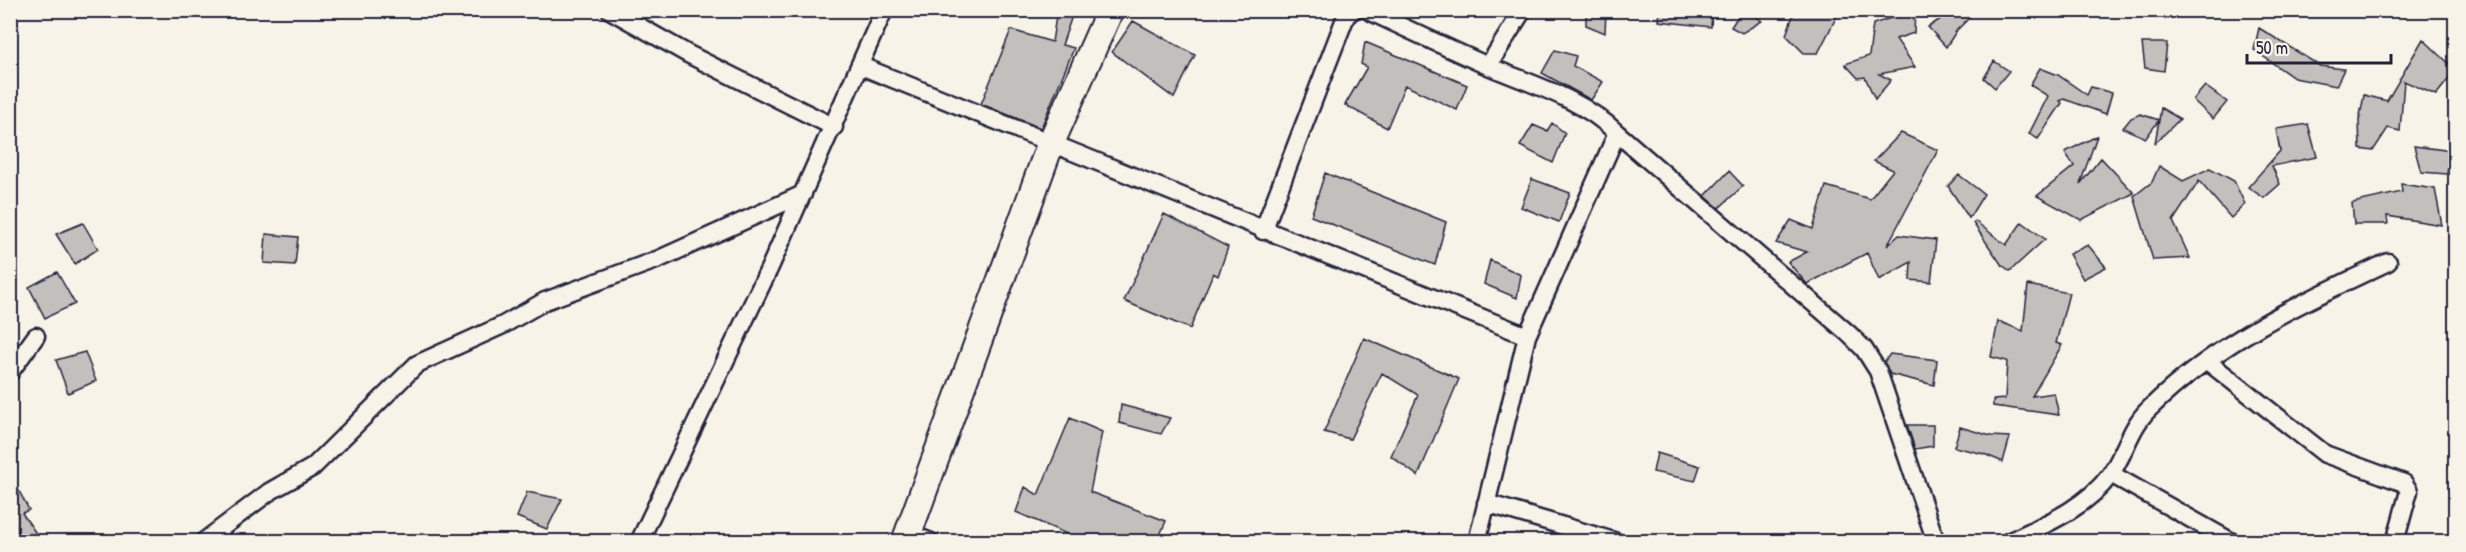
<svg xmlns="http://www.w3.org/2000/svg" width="2466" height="552" font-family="'Patrick Hand',sans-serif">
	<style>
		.building { fill: #c2bfbd; stroke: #22223b; stroke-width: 1.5 }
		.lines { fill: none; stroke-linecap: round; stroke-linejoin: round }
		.street-casing { stroke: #22223b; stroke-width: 21 }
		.primary-casing { stroke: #22223b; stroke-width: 30 }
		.street { stroke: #f7f3e8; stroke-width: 16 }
		.primary { stroke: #f7f3e8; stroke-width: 26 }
	</style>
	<rect width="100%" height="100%" fill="#f7f3e8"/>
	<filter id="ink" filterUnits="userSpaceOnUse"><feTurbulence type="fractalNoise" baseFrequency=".0167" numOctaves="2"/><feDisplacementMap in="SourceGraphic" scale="12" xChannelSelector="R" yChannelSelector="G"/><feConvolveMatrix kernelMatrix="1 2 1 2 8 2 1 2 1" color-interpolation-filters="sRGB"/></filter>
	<g filter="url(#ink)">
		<path class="building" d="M1057,10H1074L1062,45L1074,48L1041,128L981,104L1011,30L1052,42Z
			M1586,10H1606L1605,33L1586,25Z
			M1660,10H1712L1711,27L1659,21Z
			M1742,10H1747L1762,21L1742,33L1731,27Z
			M1795,10H1840L1818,53H1804L1786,35Z
			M1915,10L1914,33L1896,39L1915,67L1879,74L1891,80L1875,99L1865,77L1858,78L1845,64L1869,56L1873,24Z
			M1955,10H1977L1957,30L1946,47L1928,27Z
			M1133,21L1195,55L1174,98L1112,52Z
			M2259,28L2320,66L2344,69L2336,86L2294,78L2254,50Z
			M2423,39L2456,70L2436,95L2404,81L2400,131L2388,128L2373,151L2360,149L2359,121L2364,95L2387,101Z
			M1365,42L1467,85L1457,110L1405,85L1387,128L1345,105L1367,67L1361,64Z
			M2142,43H2167L2164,71L2145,68Z
			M1555,50L1576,56L1573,66L1603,82L1591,100L1542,73Z
			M1994,61L2009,71L1995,88L1984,78Z
			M2040,68L2058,75L2087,95L2091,87L2112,93L2106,114L2064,99L2060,101L2062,103L2038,139L2029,134L2048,96L2030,85Z
			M2205,86L2227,102L2213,119L2193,100Z
			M2161,108L2180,119L2155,143L2159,120Z
			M2140,114L2159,120L2146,138L2123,128L2131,118Z
			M1552,123L1565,133L1553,163L1520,146L1533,125L1547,131Z
			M2308,124L2317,157L2272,166L2280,184L2264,198L2248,187L2280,151L2276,129Z
			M1901,133L1938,150L1887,246L1899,235L1936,240L1931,282L1910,280L1911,262L1879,280L1867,253L1807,284L1788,262L1807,252L1776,243L1791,220L1813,229L1826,186L1870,199L1893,170L1874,161Z
			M2097,136L2080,184L2101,158L2134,193L2081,220L2037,196L2074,166L2065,152Z
			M2414,146L2452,151L2447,174L2421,172Z
			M2159,166L2183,181L2210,168L2234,181L2245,204L2231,218L2199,181L2173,221L2190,258L2153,260L2134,196L2152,182Z
			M1729,171L1743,186L1719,208L1705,196Z
			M1325,173L1446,222L1435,265L1311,216Z
			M1959,175L1984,194L1969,218L1948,186Z
			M1532,179L1570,193L1559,222L1521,207Z
			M2401,184L2435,189L2442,225L2387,216L2388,224H2354L2352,203L2402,192Z
			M1164,214L1228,247L1218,276L1213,273L1190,329L1124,301Z
			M1975,221L2006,245L2022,222L2045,239L2010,271L2001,264L1973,223Z
			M83,223L98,249L75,264L56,234Z
			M266,234L298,237L295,265L264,263Z
			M2088,245L2106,267L2083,279L2069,254Z
			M1490,260L1521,275L1517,298L1484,284Z
			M57,272L75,304L45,318L29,287Z
			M2028,285L2069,293L2056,343L2062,345L2032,396L2054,393L2059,415L1993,406V400L2005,399L2007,361L1991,357L1998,321L2023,331Z
			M1364,338L1459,379L1418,476L1391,456L1418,395L1382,373L1350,439L1324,432Z
			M85,352L96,381L68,393L56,360Z
			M1890,354L1937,360L1934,385L1890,374L1884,362Z
			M1121,405L1170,418L1161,434L1119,423Z
			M1070,418L1102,432L1090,492L1166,521L1157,542H1085L1016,512L1025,487L1038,495Z
			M1907,425H1933V446L1915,449Z
			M1960,427L1991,436L2010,437L2003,462L1984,454L1954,447Z
			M1657,453L1700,466L1695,481L1653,472Z
			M10,474L29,510L22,513L42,542H10Z
			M527,492L562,499L547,529L517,517Z"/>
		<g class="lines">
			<defs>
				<path id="street" d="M610,10L688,54L834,127
					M1367,10C1407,29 1447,48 1488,66C1533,85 1581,98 1617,133L1527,336L1477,542
					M861,66L1527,336
					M1488,66L1523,10
					M1617,133L1849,334L1864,349L1878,371L1936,542
					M1263,231L1346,16L1353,10
					M2207,361L2325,454L2404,483L2409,491L2395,542
					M10,372L36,336
					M2111,474L2232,542
					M1486,503L1617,542
					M908,533L931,542
					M203,542L269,492L313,467L417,364L503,325L545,301L659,259L803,194
					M639,542L770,267L884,10
					M2008,542C2044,525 2086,508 2110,475C2125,454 2130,427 2149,409C2218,341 2302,302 2388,262"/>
				<path id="primary" d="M905,542L1050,145L1110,10"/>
			</defs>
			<use href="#street" class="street-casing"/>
			<use href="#primary" class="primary-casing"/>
			<use href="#street" class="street"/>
			<use href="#primary" class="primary"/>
		</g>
	</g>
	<rect width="2466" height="552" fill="none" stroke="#f7f3e8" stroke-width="36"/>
	<rect x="18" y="18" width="2430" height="516" fill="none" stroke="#22223b" stroke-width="2" filter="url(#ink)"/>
	<path d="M2247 54v9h144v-9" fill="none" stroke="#22223b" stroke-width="3"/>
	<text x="2256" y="54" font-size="18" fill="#22223b" stroke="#f7f3e8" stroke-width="4.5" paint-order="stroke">50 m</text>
</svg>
